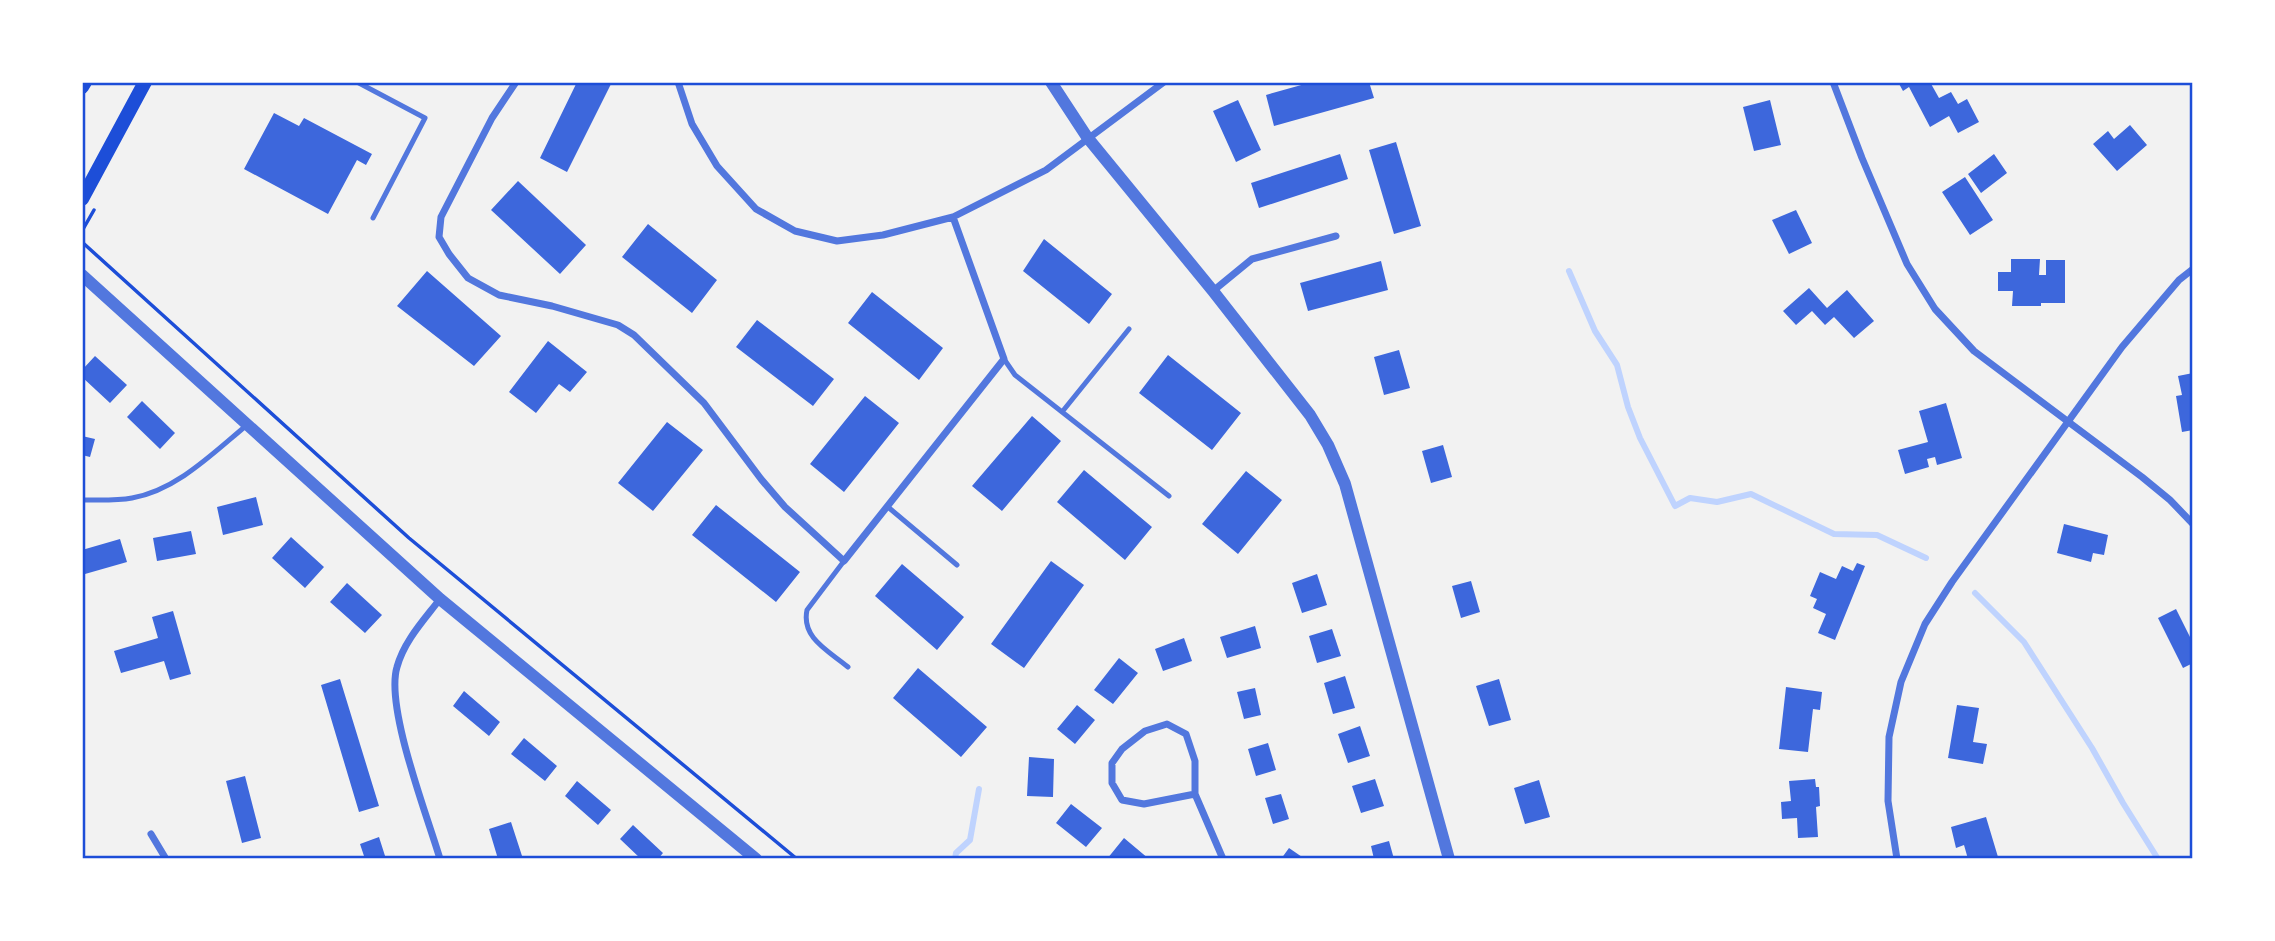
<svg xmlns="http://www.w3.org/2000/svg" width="2275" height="941" font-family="'Crimson Pro',serif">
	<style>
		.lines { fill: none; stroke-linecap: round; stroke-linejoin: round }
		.stream { stroke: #bfd3fe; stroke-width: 6 }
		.building { fill: #3d67dc }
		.path { stroke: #1d4ed8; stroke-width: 3.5 }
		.service { stroke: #5277de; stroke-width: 5 }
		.minor { stroke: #5277de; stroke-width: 7 }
		.tertiary { stroke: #5277de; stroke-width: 12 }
		.secondary { stroke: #1d4ed8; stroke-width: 14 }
		.neatline { fill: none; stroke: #1d4ed8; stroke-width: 2.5 }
	</style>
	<rect width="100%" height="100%" fill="#f2f2f2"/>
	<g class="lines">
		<path class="stream" d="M1569,271L1595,331L1617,365L1628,407L1640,438L1675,506L1690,498L1717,502L1751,494L1834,534L1877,535L1926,558
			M1975,593L2024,642L2092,748L2123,803L2158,859
			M955,859L956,853L970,840L979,789"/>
	</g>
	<path class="building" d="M577,82H612L567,172L540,158Z
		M1312,82H1369L1374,98L1274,126L1266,95Z
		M1898,82H1930L1939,98L1951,92L1958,104L1967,99L1979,122L1958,133L1949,116L1930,127L1909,87L1903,91Z
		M1238,100L1261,150L1236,162L1213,111Z
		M1770,100L1781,145L1754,151L1743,107Z
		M274,113L299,126L304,118L372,154L366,165L357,160L328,214L244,169Z
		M2130,125L2147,145L2117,171L2093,144L2108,131L2114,139Z
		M1396,142L1421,226L1394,234L1369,150Z
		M1340,154L1348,179L1259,208L1251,183Z
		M1994,154L2007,173L1981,193L1968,174Z
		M1965,177L1993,220L1970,235L1942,192Z
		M518,181L586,245L560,274L491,210Z
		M1796,210L1812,243L1789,254L1772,220Z
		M648,224L717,280L692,313L622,257Z
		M1044,239L1112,294L1089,324L1023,271Z
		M2011,259H2040L2039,275H2046V260H2065V303H2041V306H2012L2013,291H1998V272H2011Z
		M1381,261L1388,290L1308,311L1300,283Z
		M427,271L501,336L474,366L397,306Z
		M1809,288L1827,308L1847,290L1874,321L1854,338L1834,317L1825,325L1812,311L1796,325L1783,311Z
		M872,292L943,348L919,380L848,323Z
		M757,320L834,379L813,406L736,347Z
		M548,341L587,372L570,392L559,384L536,413L509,392Z
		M1399,350L1410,388L1384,395L1374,357Z
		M1168,355L1241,413L1212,450L1139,393Z
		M95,356L127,385L110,403L82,377V370Z
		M2193,373V430L2182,432L2176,396L2182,395L2178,376Z
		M865,396L899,423L844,492L810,464Z
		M142,401L175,433L160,449L127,417Z
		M1946,403L1962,458L1937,465L1935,457L1927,459L1929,467L1905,474L1898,450L1928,442L1919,411Z
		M1032,416L1061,441L1002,511L972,486Z
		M667,422L703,450L653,511L618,483Z
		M82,436L95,439L90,457L82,455Z
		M1443,445L1452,477L1431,483L1422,451Z
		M1084,470L1152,527L1125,560L1057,502Z
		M1246,471L1282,500L1238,554L1202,524Z
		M256,497L263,525L223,535L217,507Z
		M716,505L800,572L776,602L692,535Z
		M2064,524L2108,535L2104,555L2093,553L2091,562L2057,553Z
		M191,531L196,554L157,561L153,538Z
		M291,537L324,567L305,588L272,558Z
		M120,539L127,562L85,574L82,550Z
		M1051,561L1084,585L1024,668L991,644Z
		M1857,563L1865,566L1835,640L1818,633L1826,614L1813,608L1817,599L1810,596L1820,572L1836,579L1842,566L1853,571Z
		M902,564L964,617L937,650L875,596Z
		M1317,574L1327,605L1302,613L1292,583Z
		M1471,581L1480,612L1461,618L1452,586Z
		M347,583L382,615L365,633L330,602Z
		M2176,609L2193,643V663L2183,668L2158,618Z
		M173,611L191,674L170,680L164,661L121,673L114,651L158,638L152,617Z
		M1255,626L1261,648L1227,658L1220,637Z
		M1332,629L1341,656L1317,663L1309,636Z
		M1184,638L1192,661L1163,671L1155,649Z
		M1119,658L1138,673L1113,704L1094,690Z
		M918,668L987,727L961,757L893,698Z
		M1345,676L1355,708L1333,714L1324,683Z
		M340,679L379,806L359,812L321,685Z
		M1499,679L1511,720L1489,726L1476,686Z
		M1786,687L1822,692L1820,710L1813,709L1808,752L1779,749Z
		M1255,688L1261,715L1244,719L1237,692Z
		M464,691L500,722L489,736L453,706Z
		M1077,705L1095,720L1075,744L1057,729Z
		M1957,705L1979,708L1973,742L1987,744L1983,764L1948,758Z
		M1360,726L1370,756L1348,763L1338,734Z
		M524,738L557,766L545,781L511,754Z
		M1268,743L1276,770L1256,776L1248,749Z
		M1029,757L1054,759L1053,797L1027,796Z
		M245,776L261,838L242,843L226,781Z
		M1375,779L1384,806L1361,813L1352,786Z
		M1815,779L1816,787H1819L1820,806L1816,807L1818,837L1798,838L1797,818L1782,819L1781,802L1791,801L1789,781Z
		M1539,780L1550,817L1525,824L1514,788Z
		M577,781L611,810L598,825L565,796Z
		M1281,794L1289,819L1273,824L1265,798Z
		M1071,804L1102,828L1086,847L1056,823Z
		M1986,817L1998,857L1968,859L1964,845L1956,848L1951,827Z
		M511,822L523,859H498L489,829Z
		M633,825L663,853L658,859H641L620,839Z
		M379,837L386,859H365L360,844Z
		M1124,838L1149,859H1107Z
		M1389,841L1394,859H1374L1371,846Z
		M1289,848L1305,859H1281Z"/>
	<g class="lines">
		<path class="path" d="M82,231L94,210
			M82,242L409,538L797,859"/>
		<path class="service" d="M357,82L425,118L373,218
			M1004,359L1015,375L1169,496
			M1062,412L1129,329
			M82,500C98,500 116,501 132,498C177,490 213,453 247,425
			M888,507L957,565
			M844,561L807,610C801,638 829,651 848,667"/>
		<path class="minor" d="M516,82L492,118L441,217L439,237L449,254L468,278L499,295L552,306L618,325L634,335L704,403L761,479L785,507L844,561L1004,359L953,217
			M678,82L692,124L717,166L756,209L795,231L837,241L883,235L953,217L1046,170L1164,82
			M1833,82L1862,158L1907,264L1935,309L1974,351L2142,477L2170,500L2193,524
			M1213,291L1252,259L1336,236
			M440,599C424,620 404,641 397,667C385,707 427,815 440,859
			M1195,794L1144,804L1122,800L1112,783V763L1122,749L1145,731L1167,724L1186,734L1195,761V794L1223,859
			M151,834L166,859
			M1897,859L1888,801L1889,737L1901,682L1925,624L1952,582L2122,347L2179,280L2193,269"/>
		<path class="tertiary" d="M1051,82L1087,137L1213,291L1310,415L1328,445L1345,484L1449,859
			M82,275L440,599L756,859"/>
		<path class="secondary" d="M82,87L85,82
			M82,199L145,82"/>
	</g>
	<rect width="2275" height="941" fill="none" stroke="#ffffff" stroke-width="168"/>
	<rect x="84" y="84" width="2107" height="773" class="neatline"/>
</svg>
